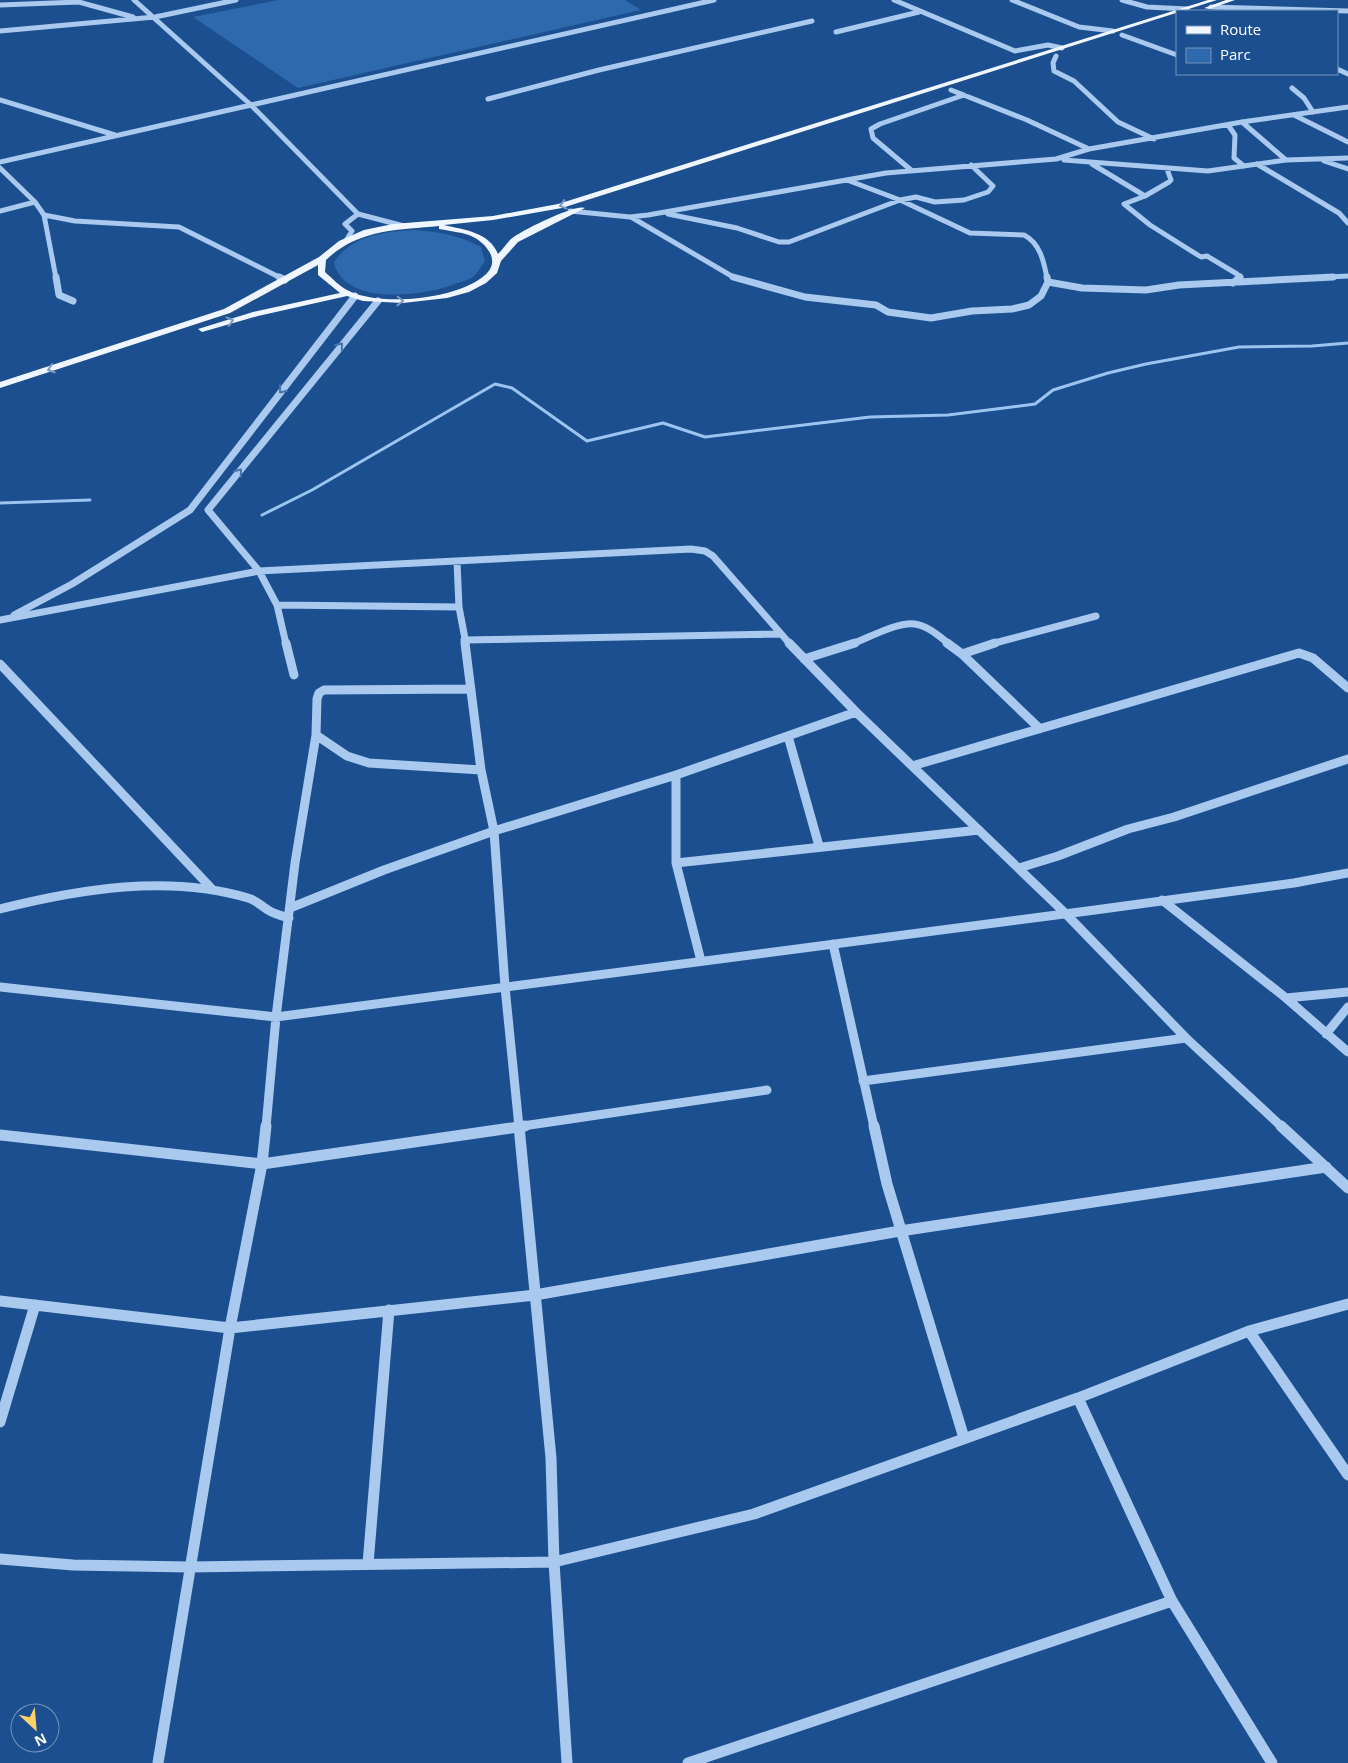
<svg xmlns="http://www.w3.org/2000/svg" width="1348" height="1763" font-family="'Open Sans',sans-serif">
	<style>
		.green { fill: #2e69ad }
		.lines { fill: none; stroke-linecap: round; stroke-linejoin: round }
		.stream { stroke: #9cc4f0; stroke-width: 3 }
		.minor-far3 { stroke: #a9c9ee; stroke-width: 5 }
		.minor-far2 { stroke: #a9c9ee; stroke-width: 7 }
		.minor-far1 { stroke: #a9c9ee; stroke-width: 9 }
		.minor { stroke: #a9c9ee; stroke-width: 11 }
		.major { fill: #f0f6ff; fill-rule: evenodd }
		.oneway { stroke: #7b9ac1 }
		.oneway2 { stroke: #4674ac }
	</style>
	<rect width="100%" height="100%" fill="#1b4f8f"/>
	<path class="green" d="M278,0H625L641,10L298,88L193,17Z
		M415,230C439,232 459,235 481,247L485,261C481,266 478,273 473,277C469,280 460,282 455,284C424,296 343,307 334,262C351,236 385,231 415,230Z"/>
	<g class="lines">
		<path class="stream" d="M0,503L90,500
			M262,515L312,490L495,384L512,388L587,441L663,423L705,437L870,417L948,415L1035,404L1053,390L1108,373L1146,364L1239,347L1312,346L1348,343"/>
		<path class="minor-far3" d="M134,0L252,106L358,214L404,226
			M894,0L1015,51L1048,45L1062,48
			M1012,0L1079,27L1113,31
			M1122,0L1147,7L1187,9
			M0,5L79,2L133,17
			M1211,7L1348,11
			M0,31L155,17L236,0
			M836,32L919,12
			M1122,35L1177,55
			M1056,56L1053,63L1054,71L1074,81L1118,122L1154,139
			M1337,69L1348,74
			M1292,88L1304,98L1313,112
			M951,90L1027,120L1089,149
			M488,99L599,70L812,21
			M0,100L115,135
			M1294,115L1348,142
			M1242,122L1286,160
			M1228,125L1235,135L1234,158L1244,166
			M1064,160L1208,171L1286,160L1348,158
			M1324,161L1348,169
			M0,162L714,0
			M1092,164L1145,196
			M1257,164L1339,213L1348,223
			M0,168L35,202L44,215L75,221L179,227L281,278
			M1167,169L1171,180L1169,182L1145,196L1124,204L1150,225L1201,257L1207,256L1237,274L1240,277L1239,278
			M911,170L873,138L871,129L880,124L964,95
			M847,180L900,200L970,233L1024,235C1040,243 1044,262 1047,278
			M0,211L35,202
			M570,211L630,217L648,215L886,173L1056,159L1089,149L1242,122L1348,107
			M668,214L737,228L779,242H789L900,200L916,197L935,202L964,200L988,192L993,186L971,165
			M44,215L56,278
			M631,217L735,278
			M347,239L352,231L345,224L358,214
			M1310,278L1348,276"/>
		<path class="minor-far2" d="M56,277L59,295L73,301
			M279,277L285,280
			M733,277L805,297L876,305L888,312L931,318L972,311L1012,309L1029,305L1041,296L1048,282L1047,277
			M1048,282L1082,288L1146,290L1179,285L1333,277
			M1233,283L1240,277
			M457,562L459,607
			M277,605L459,607L466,644
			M14,615L72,584L190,510L355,296
			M0,620L259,571L691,549L705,551L713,556L790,644
			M464,640L780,634
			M286,644L277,605L259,571L208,510L378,301
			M852,644C868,638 899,621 915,624C928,626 939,636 949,644
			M991,644L1096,616"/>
		<path class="minor-far1" d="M286,643L294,675
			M465,643L481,770L494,831L505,987L519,1127
			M789,643L856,712L1066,914L1186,1038L1282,1127
			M947,643L962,654L1040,729
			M962,654L995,643
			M804,659L855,643
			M0,664L213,890
			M316,735L347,756L369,763L481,770
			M788,736L819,846
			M912,766L1299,653L1313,658L1348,688
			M676,775V863L701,961
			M676,863L979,830
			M1019,868L1058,856L1128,829L1174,817L1348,759
			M1162,900L1286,998L1348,1052
			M290,908L384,870L494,831L676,775L856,712
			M0,909C79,889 169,874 248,898C256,900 261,906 268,910C274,914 282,916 289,918
			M833,944L874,1127
			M0,987L276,1017L1095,910L1294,883L1348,873
			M1286,998L1348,992
			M1326,1034L1348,1007
			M863,1081L1186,1038
			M266,1127L276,1017L295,863L316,735L317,699L319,693L324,690L471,689
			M516,1127L767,1090"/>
		<path class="minor" d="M519,1126L551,1458L554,1562L567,1763
			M874,1126L887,1184L964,1438
			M1281,1126L1348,1188
			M0,1135L262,1164L525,1126
			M0,1301L230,1328L535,1295L900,1231L1326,1167
			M1249,1331L1348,1475
			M1078,1398L1172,1601L1272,1763
			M0,1422L35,1305
			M0,1559L73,1565L190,1567L554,1562L754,1514L1078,1398L1249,1331L1348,1304
			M368,1564L389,1310
			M158,1763L230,1328L262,1164L266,1126
			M688,1763L1172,1601"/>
		<path class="major" d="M1208,0H1217L562,208L493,220L444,225C465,230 489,232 498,254C503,249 507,243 511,239C520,231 577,203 585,208L518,242L501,261L497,273L486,283L469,292L447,298L403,303L363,301L347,296L258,316L202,332L198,329L253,312L340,293L318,275V265L230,313L0,388V382L224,309L319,257L339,241L364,230L393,224L493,216L558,204ZM439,226V229C449,231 460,232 469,235C479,239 487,246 491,255C494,263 491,270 485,275C459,299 381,307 349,291C340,287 333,279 325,272L326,260C358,229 398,230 439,226Z
			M1226,0H1235L1209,9L1204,8Z"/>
	</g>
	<defs><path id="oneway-chevron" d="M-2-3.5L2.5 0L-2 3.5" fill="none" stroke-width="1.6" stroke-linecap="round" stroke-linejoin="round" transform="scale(1.25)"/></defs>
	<g class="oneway">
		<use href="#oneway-chevron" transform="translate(563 205) rotate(165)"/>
		<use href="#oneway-chevron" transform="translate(400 301) rotate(1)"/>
		<use href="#oneway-chevron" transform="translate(230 321) rotate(-15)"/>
		<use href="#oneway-chevron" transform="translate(51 369) rotate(162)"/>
	</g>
	<g class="oneway2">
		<use href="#oneway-chevron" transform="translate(340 346) rotate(-51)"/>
		<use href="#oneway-chevron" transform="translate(282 390) rotate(128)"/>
		<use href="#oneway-chevron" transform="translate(239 472) rotate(-51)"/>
	</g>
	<rect x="1176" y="10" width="162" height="65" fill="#1b4f8f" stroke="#7695bc"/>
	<rect x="1186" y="26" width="25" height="8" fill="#f0f6ff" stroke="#7695bc"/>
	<text x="1220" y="35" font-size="15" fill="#ffffff">Route</text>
	<rect x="1186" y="48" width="25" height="15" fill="#2e69ad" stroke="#7695bc"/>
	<text x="1220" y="60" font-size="15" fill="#ffffff">Parc</text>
	<g transform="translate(35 1728) rotate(154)"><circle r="24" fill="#1b4f8f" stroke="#7695bc"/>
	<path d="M0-4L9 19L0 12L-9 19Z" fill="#ffd166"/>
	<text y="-8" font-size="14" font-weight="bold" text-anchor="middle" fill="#ffffff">N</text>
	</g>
</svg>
